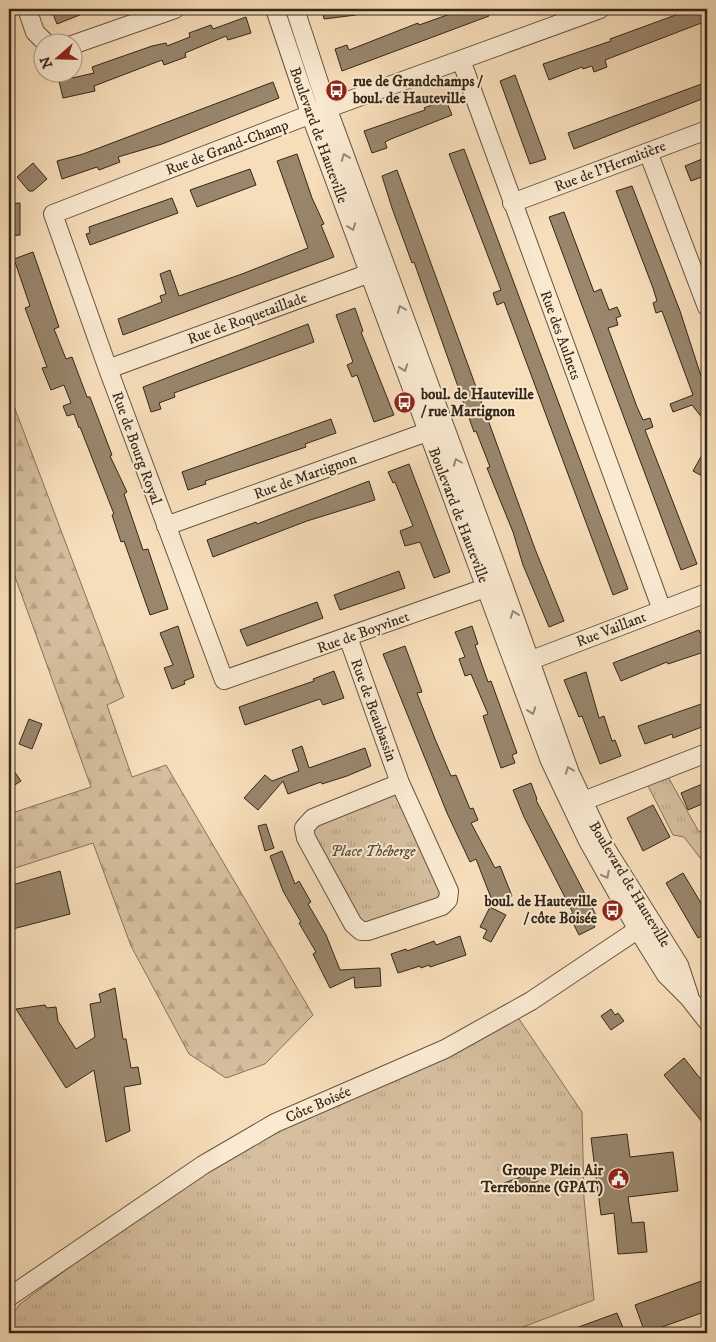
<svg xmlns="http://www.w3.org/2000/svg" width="716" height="1342" font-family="'IM FELL DW Pica',serif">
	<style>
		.grass { fill: url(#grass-tufts); stroke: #85735c }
		.forest { fill: url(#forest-firs); stroke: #85735c }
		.building { fill: #99866d; stroke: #342719 }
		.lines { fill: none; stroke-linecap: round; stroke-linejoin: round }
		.minor-casing { stroke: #655541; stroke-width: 20 }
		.minor { stroke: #faead2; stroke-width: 18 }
		.oneway { stroke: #978876 }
		.labels { text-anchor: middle; stroke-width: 4; stroke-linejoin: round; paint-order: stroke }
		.poi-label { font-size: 15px; font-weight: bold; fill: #342719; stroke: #faead2; text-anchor: start }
		.street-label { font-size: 15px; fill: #342719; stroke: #faead2 }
		.park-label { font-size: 15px; font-style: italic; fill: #5c4d3a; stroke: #faead2 }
	</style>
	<defs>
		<pattern id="grass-tufts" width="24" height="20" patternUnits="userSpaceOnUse" patternTransform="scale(1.25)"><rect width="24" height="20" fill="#d6bf9f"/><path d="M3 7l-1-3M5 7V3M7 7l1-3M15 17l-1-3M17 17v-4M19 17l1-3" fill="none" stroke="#b8a488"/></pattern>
		<pattern id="forest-firs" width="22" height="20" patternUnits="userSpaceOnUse" patternTransform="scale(1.25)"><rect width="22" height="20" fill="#d6bf9f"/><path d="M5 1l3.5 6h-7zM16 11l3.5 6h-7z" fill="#b8a488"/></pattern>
	</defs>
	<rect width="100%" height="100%" fill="#f7deba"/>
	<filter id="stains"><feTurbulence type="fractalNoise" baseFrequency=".004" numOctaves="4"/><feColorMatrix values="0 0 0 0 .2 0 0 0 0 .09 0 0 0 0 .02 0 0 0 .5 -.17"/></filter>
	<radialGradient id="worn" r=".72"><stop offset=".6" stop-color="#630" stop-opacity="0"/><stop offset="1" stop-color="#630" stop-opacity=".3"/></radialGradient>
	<path class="grass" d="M663,768L699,832L707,828V867L684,837L673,835L643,776Z
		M400,783L448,900L361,931L306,838L313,818Z
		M517,1016L582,1112L584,1198L594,1300L507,1333H9V1319L20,1304L180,1185L218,1160Z"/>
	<path class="forest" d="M9,393L124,697L107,705L132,777L166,765L313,1015L265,1064L226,1078L189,1054L131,946L93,843L9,870V814L91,787L9,560Z"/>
	<path class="building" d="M51,9H95L57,24Z
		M322,9H356V15L324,19Z
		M464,9H486L489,16L342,71L335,49L347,45L349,50L418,23L419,25Z
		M692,9H699L704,22L605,60L607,67L594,72L592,66L583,69L582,67L549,80L543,64L611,41L610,39Z
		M246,17L251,33L228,40L226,36L185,53L186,57L164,65L162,60L94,86L95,91L63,98L59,81L94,73L92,67L152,46L166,43L167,46L190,37L189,33L211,25L213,29Z
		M515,75L546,159L530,164L500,81Z
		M273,82L279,98L162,144L118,157L120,162L99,170L97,167L62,179L57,161L83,154Z
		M707,82V97L574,149L568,133Z
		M446,100L452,115L391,139L385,142L387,148L372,153L364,131L425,110L424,108Z
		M464,149L628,589L613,595L504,302L497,305L493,293L501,290L449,154Z
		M297,154L312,198L324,224L321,225L334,257L123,335L118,319L162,302L160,296L166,294L160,274L170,270L179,296L242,274L308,248L277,161Z
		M707,157V175L691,181L685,166Z
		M33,163L47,179L33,191H29L17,177Z
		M250,169L256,185L197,207L190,190Z
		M397,170L535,549L564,621L549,627L523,565L513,532L487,468L490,467L476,431L474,432L414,262L412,263L392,208L382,176Z
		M632,186L680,311L701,376L704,375L707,383V424L692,405L673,412L670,404L693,395L662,311L656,313L653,303L657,301L653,288L616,191Z
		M172,198L178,213L90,245L86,234L90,233L89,227Z
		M20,203V235L9,236V204Z
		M564,212L594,292L601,289L609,310L617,307L621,316L616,318L618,325L608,328L637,407L643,420L650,418L653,427L645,430L697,564L681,570L549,217Z
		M33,252L59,327L54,329L66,359L72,357L87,397H90L112,455L110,456L127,492L124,494L143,550L148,549L168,609L150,615L124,541L121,542L112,515L114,514L80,427L79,428L74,414L67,416L63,406L71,403L64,385L51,390L42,368L47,367L25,308L30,306L14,259Z
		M355,308L363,331L361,332L394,415L374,422L357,375L352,377L347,365L353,362L336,315Z
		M308,324L314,342L174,393L175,397L159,403L161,409L151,412L143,387Z
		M331,419L336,433L305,444L306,447L205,481L206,484L188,490L182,472Z
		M707,446V471L704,477L693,471Z
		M409,464L450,572L434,578L420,542L405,546L400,531L413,526L395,482L393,483L388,472Z
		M369,481L375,500L307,521L213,557L207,540L256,522L257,524Z
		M399,571L405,588L340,610L334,595Z
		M317,602L323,618L247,646L240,630Z
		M178,626L194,677L184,681L185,684L172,689L164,668L173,665L160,633Z
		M472,626L478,644L475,645L488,682L491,681L517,753L512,755L515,763L501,768L483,716L488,714L471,674L465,676L459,659L465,657L455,632Z
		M699,630L700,633L707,630V651L668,664L667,662L621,681L613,663Z
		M405,646L422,692L417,693L435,739L451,776L456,775L470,809L473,808L478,820L471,823L495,868L500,866L512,896L493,903L476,859L470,862L447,813L383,654Z
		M334,671L344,698L323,705L320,699L245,725L239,707L314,681L313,679Z
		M586,672L599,718L604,716L612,741L615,740L621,756L600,764L582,716L579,717L564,680Z
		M707,702V725L673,738L672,734L645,744L638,726Z
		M29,719L42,724L32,749L19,744Z
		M302,746L309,768L365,748L371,766L347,776L322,784L321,782L288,794L283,781L258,810L244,798L265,775L272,781L299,771L292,750Z
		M9,764L21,781L13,786L9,780Z
		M707,782V802L688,810L681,793Z
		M531,783L537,799L536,800L596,915L591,918L595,927L579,935L569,915L573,913L524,817L513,790Z
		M653,805L670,837L643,851L627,818Z
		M266,824L274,848L265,851L258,826Z
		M282,851L295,884L299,881L311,902L308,904L326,935L340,970L380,968L381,986L355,988L354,977L330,988L313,954L316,952L299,923L301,922L283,891L270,856Z
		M60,871L70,914L9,930V886Z
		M683,873L707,913V933L698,938L666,883Z
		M490,907L506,915L491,942L483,938L487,930L480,927Z
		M460,936L466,955L430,967L429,965L421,968L420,966L398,973L391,954L406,949L407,951L434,941L436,945Z
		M115,988L123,1039H126L131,1068L138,1067L141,1084L124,1087L130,1131L106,1142L94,1070L66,1088L16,1009L45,1005L47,1008L56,1007L58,1021L76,1049L95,1037L90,1004L101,1002L99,994Z
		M611,1009L615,1015L618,1013L624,1021L611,1030L601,1016Z
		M684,1058L707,1087V1128L664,1075Z
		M627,1134L630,1157L673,1152L678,1191L628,1197L632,1223L644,1222L647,1252L618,1254L614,1213L601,1215L591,1138Z
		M535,1172L538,1181L507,1192L504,1183Z
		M707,1279V1311L645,1333L635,1305Z
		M617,1313L625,1333H565V1332Z"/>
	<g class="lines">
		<defs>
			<path id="minor" d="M27,9L35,32L45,42
				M275,9L311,116L550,761L587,839L638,930L666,975L689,998L707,1021
				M295,9L328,110L502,582L570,773L605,847L679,965L689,995
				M72,45L175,9
				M461,60L662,610
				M648,152L707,307
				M512,203L707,130
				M108,369L381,269
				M166,526L438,428
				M502,582L224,680L108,369L53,214L301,118L600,9
				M348,637L400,783L449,891L448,900L442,906L368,931H361L353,924L306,838L304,828L313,818L400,783
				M521,664L707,593
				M573,805L707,753
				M9,1297L203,1165L275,1123L445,1049L531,1001L646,924"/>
		</defs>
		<use href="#minor" class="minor-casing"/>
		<use href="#minor" class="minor"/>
	</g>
	<defs><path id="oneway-chevron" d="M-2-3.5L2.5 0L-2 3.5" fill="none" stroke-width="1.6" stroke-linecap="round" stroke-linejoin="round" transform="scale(1.25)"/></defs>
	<g class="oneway">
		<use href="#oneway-chevron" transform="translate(345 157) rotate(-110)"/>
		<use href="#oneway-chevron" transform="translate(352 227) rotate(70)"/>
		<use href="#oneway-chevron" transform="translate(401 309) rotate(-111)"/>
		<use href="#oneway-chevron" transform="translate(404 368) rotate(70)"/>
		<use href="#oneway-chevron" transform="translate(457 462) rotate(-111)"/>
		<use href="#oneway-chevron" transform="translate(514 614) rotate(-110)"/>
		<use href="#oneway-chevron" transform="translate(532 711) rotate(70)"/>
		<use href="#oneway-chevron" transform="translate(569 770) rotate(-111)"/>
		<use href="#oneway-chevron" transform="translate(606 875) rotate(62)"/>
	</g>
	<defs>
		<symbol id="bus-disc" viewBox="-11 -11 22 22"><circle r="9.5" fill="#8f2418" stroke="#faead2"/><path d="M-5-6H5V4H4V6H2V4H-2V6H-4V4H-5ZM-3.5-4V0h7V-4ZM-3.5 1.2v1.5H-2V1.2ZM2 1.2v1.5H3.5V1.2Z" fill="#fff"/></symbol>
		<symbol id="civic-disc" viewBox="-11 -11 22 22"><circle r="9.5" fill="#8f2418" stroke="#faead2"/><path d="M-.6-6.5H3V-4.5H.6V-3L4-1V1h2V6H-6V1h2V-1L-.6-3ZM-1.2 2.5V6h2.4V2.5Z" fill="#fff"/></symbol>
	</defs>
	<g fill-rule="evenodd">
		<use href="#bus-disc" x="324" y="78" width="25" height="25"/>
		<use href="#bus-disc" x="392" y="390" width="25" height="25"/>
		<use href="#bus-disc" x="600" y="898" width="25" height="25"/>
		<use href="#civic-disc" x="606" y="1166" width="25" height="25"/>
	</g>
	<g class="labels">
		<g class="poi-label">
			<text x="353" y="86">rue de Grandchamps /<tspan x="353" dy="17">boul. de Hauteville</tspan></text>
			<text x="421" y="399">boul. de Hauteville<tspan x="421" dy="17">/ rue Martignon</tspan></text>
			<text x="597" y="906" text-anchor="end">boul. de Hauteville<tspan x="597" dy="17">/ côte Boisée</tspan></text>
			<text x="603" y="1175" text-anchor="end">Groupe Plein Air<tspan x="603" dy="17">Terrebonne (GPAT)</tspan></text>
		</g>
		<g class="street-label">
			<text transform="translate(319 135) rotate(70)" y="5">Boulevard de Hauteville</text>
			<text transform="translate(227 147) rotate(-21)" y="5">Rue de Grand-Champ</text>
			<text transform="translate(610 166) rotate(-21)" y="5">Rue de l'Hermitière</text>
			<text transform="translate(247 318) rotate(-20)" y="5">Rue de Roquetaillade</text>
			<text transform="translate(561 335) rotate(70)" y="5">Rue des Aulnets</text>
			<text transform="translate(137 448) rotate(70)" y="5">Rue de Bourg Royal</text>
			<text transform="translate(305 476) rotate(-20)" y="5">Rue de Martignon</text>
			<text transform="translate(459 515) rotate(69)" y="5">Boulevard de Hauteville</text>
			<text transform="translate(611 629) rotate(-21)" y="5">Rue Vaillant</text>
			<text transform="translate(363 632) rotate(-20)" y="5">Rue de Boyvinet</text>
			<text transform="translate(374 710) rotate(70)" y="5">Rue de Beaubassin</text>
			<text transform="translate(630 884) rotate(59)" y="5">Boulevard de Hauteville</text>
			<text transform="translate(318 1104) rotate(-24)" y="5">Côte Boisée</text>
		</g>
		<g class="park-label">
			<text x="373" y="856">Place Théberge</text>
		</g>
	</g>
	<rect width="716" height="1342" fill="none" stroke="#f7deba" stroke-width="30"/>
	<rect x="10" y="10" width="696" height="1322" fill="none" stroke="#342719" stroke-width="2.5"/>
	<rect x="15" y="15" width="686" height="1312" fill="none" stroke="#342719"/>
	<g transform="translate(58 58) rotate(250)"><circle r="24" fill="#faead2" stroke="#ab9c88"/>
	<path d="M0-4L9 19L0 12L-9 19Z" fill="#8f2418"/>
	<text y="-8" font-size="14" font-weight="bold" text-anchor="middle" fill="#342719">N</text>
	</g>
	<rect width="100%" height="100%" filter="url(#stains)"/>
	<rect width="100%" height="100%" fill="url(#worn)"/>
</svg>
